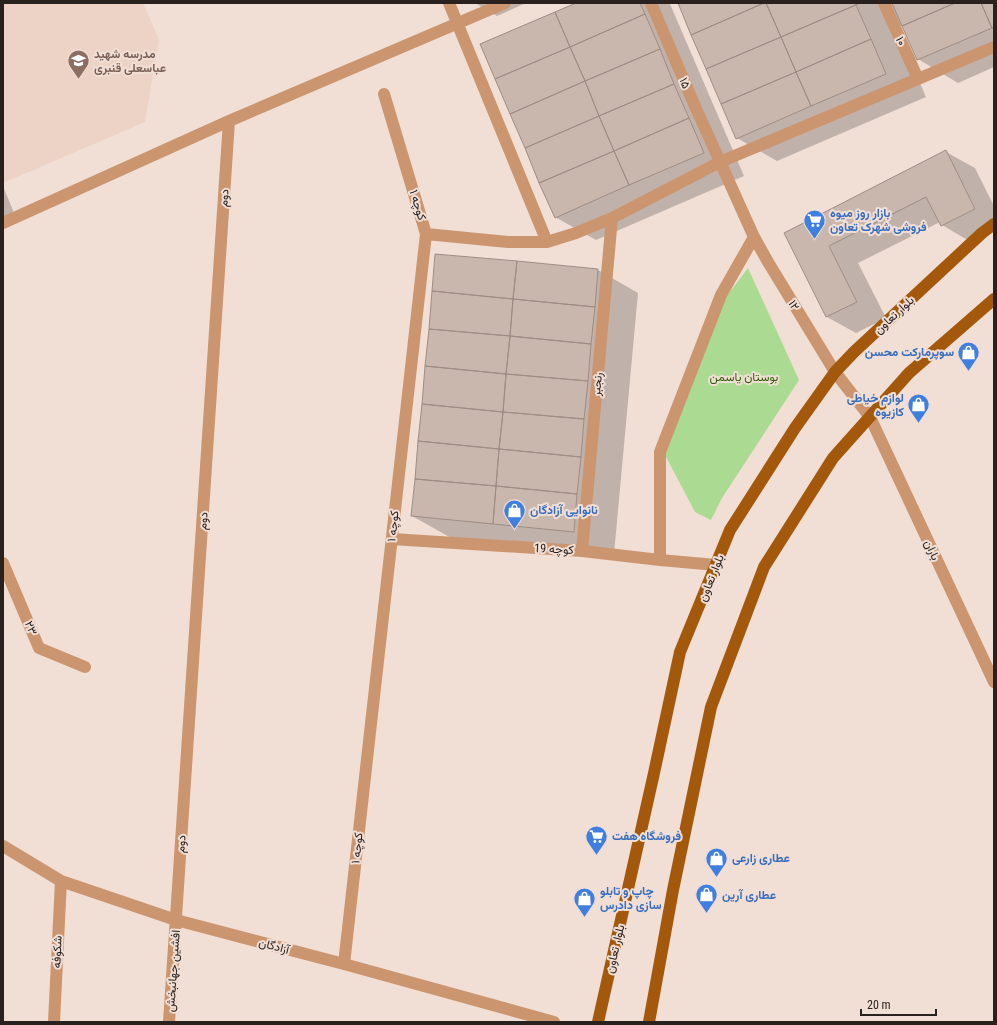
<svg xmlns="http://www.w3.org/2000/svg" width="997" height="1025" font-family="'Roboto Condensed',Vazirmatn,sans-serif">
	<style>
		.built { fill: #edd2c6 }
		.green { fill: #abdb93 }
		.shadow { fill: #0003 }
		.building { fill: #c9b7ae; stroke: #9f8d85 }
		.lines { fill: none; stroke-linecap: round; stroke-linejoin: round }
		.minor { stroke: #cb966f; stroke-width: 12 }
		.major { stroke: #a3580c; stroke-width: 12 }
		.labels { text-anchor: middle; stroke-width: 4; stroke-linejoin: round; paint-order: stroke }
		.street-label { font-size: 12px; fill: #28211e; stroke: #f1ded5 }
		.education-label { font-size: 12px; font-weight: bold; fill: #785e54; stroke: #f1ded5; text-anchor: start }
		.shop-label { font-size: 12px; font-weight: bold; fill: #366cbe; stroke: #f1ded5; text-anchor: start }
		.park-label { font-size: 12px; fill: #2d5d03; stroke: #f1ded5 }
	</style>
	<rect width="100%" height="100%" fill="#f1ded5"/>
	<path class="built" d="M3,3H143L159,40L145,122L3,183Z"/>
	<path class="green" d="M748,268L799,380L722,498L711,520L695,512L664,453L723,301Z"/>
	<path class="shadow" d="M475,3H526L497,16Z
		M578,3H668L670,4L744,176L596,240L555,217Z
		M679,3H994V67L958,83L918,59L903,25L896,28L926,97L777,161L737,138Z
		M946,152L975,168L994,206V230L971,242L942,225L940,222L858,263L886,318L856,333L827,317L785,233Z
		M3,186L16,218L3,224Z
		M598,270L638,293L614,554L453,539L412,516Z"/>
	<path class="building" d="M576,3H640L645,14L570,47L555,12Z
		M678,3H764L691,35Z
		M764,3H766L781,37L706,69L691,35Z
		M766,3H860L781,37Z
		M892,3H955L902,26Z
		M955,3H981L992,28L917,60L902,26Z
		M981,3H994V27L992,28Z
		M856,5L871,39L796,72L781,37Z
		M555,12L570,47L495,79L480,44Z
		M645,14L660,49L585,81L570,47Z
		M781,37L796,72L721,104L706,69Z
		M871,39L886,74L811,106L796,72Z
		M570,47L585,81L510,114L495,79Z
		M660,49L674,84L599,116L585,81Z
		M796,72L811,106L736,139L721,104Z
		M585,81L599,116L525,148L510,114Z
		M674,84L689,118L614,151L599,116Z
		M599,116L614,151L539,183L525,148Z
		M689,118L704,153L629,185L614,151Z
		M946,150L975,209L941,226L926,197L829,246L857,302L826,317L784,233Z
		M614,151L629,185L555,218L539,183Z
		M435,254L517,261L513,299L432,291Z
		M517,261L598,269L595,307L513,299Z
		M432,291L513,299L510,336L429,329Z
		M513,299L595,307L591,344L510,336Z
		M429,329L510,336L506,374L425,366Z
		M510,336L591,344L588,381L506,374Z
		M425,366L506,374L503,412L422,404Z
		M506,374L588,381L584,419L503,412Z
		M422,404L503,412L499,449L418,441Z
		M503,412L584,419L581,457L499,449Z
		M418,441L499,449L496,486L415,479Z
		M499,449L581,457L577,494L496,486Z
		M415,479L496,486L493,524L411,516Z
		M496,486L577,494L574,532L493,524Z"/>
	<g class="lines">
		<path class="minor" d="M449,3L547,242
			M651,3L694,104L754,237L768,262L835,372L870,417L994,682
			M884,3L918,79
			M3,223L229,121L505,3
			M426,234L508,242H547L576,233L612,218L720,162L994,47
			M392,539L582,551L660,560L716,565
			M582,551L612,218
			M660,560V452L721,295L754,237
			M3,563L39,648L85,667
			M3,846L61,881L176,920L344,964L554,1022
			M344,964L426,234L384,94
			M54,1022L61,881
			M169,1022L229,121"/>
		<path class="major" d="M598,1022L654,773L680,652L730,530L795,428L835,372L854,352L982,233L994,224
			M649,1022L673,890L711,707L764,567L833,458L909,373L994,299"/>
	</g>
	<defs>
		<symbol id="school-pin" viewBox="-11 -11 22 30"><path d="M0 17L-7.5 6A9.5 9.5 0 1 1 7.5 6Z" fill="#8d6e63" stroke="#f1ded5"/><path d="M0-5L7-2L0 1L-7-2ZM-4 1L0 2.5L4 1V4Q0 6-4 4Z" fill="#fff"/></symbol>
		<symbol id="supermarket-pin" viewBox="-11 -11 22 30"><path d="M0 17L-7.5 6A9.5 9.5 0 1 1 7.5 6Z" fill="#3f7fe0" stroke="#f1ded5"/><path d="M-6-5.5h2.5l.6 2H6L4.5 2H-2.5L-4.4-4H-6ZM-1.5 3.2a1.3 1.3 0 1 0 .1 0ZM3 3.2a1.3 1.3 0 1 0 .1 0Z" fill="#fff"/></symbol>
		<symbol id="shop-pin" viewBox="-11 -11 22 30"><path d="M0 17L-7.5 6A9.5 9.5 0 1 1 7.5 6Z" fill="#3f7fe0" stroke="#f1ded5"/><path d="M-5-2.5h2.3a2.7 3.5 0 0 1 5.4 0H5L5.5 6h-11ZM-1.5-2.5h3a1.5 2.3 0 0 0-3 0Z" fill="#fff"/></symbol>
	</defs>
	<g fill-rule="evenodd">
		<use href="#school-pin" x="66" y="48" width="25" height="34"/>
		<use href="#supermarket-pin" x="802" y="208" width="25" height="34"/>
		<use href="#shop-pin" x="956" y="340" width="25" height="34"/>
		<use href="#shop-pin" x="906" y="392" width="25" height="34"/>
		<use href="#shop-pin" x="502" y="498" width="25" height="34"/>
		<use href="#supermarket-pin" x="584" y="824" width="25" height="34"/>
		<use href="#shop-pin" x="704" y="846" width="25" height="34"/>
		<use href="#shop-pin" x="694" y="882" width="25" height="34"/>
		<use href="#shop-pin" x="572" y="886" width="25" height="34"/>
	</g>
	<g class="labels">
		<g class="street-label">
			<text transform="translate(901 41) rotate(66)" y="4">۱۰</text>
			<text transform="translate(685 83) rotate(67)" y="4">۱۵</text>
			<text transform="translate(224 198) rotate(-86)" y="4">دوم</text>
			<text transform="translate(418 205) rotate(73)" y="4">کوچه ۱</text>
			<text transform="translate(794 305) rotate(59)" y="4">۱۲</text>
			<text transform="translate(894 315) rotate(-43)" y="4">بلوار تعاون</text>
			<text transform="translate(597 384) rotate(-85)" y="4">رنجبر</text>
			<text transform="translate(203 521) rotate(-86)" y="4">دوم</text>
			<text transform="translate(393 526) rotate(-84)" y="4">کوچه ۱</text>
			<text transform="translate(554 549) rotate(3)" y="4">کوچه 19</text>
			<text transform="translate(932 550) rotate(65)" y="4">باران</text>
			<text transform="translate(711 578) rotate(-68)" y="4">بلوار تعاون</text>
			<text transform="translate(31 628) rotate(67)" y="4">۲۳</text>
			<text transform="translate(181 844) rotate(-86)" y="4">دوم</text>
			<text transform="translate(357 848) rotate(-84)" y="4">کوچه ۱</text>
			<text transform="translate(274 946) rotate(15)" y="4">آزادگان</text>
			<text transform="translate(615 949) rotate(-77)" y="4">بلوار تعاون</text>
			<text transform="translate(57 952) rotate(-87)" y="4">شکوفه</text>
			<text transform="translate(173 971) rotate(-86)" y="4">افشین جهانبخش</text>
		</g>
		<g class="education-label">
			<text x="94" y="58">مدرسه شهید<tspan x="94" dy="14">عباسعلی قنبری</tspan></text>
		</g>
		<g class="shop-label">
			<text x="830" y="217">بازار روز میوه<tspan x="830" dy="14">فروشی شهرک تعاون</tspan></text>
			<text x="954" y="356" text-anchor="end">سوپرمارکت محسن</text>
			<text x="904" y="402" text-anchor="end">لوازم خیاطی<tspan x="904" dy="14">کازیوه</tspan></text>
			<text x="530" y="514">نانوایی آزادگان</text>
			<text x="612" y="840">فروشگاه هفت</text>
			<text x="732" y="862">عطاری زارعی</text>
			<text x="600" y="895">چاپ و تابلو<tspan x="600" dy="14">سازی دادرس</tspan></text>
			<text x="722" y="899">عطاری آرین</text>
		</g>
		<g class="park-label">
			<text x="744" y="381">بوستان یاسمن</text>
		</g>
	</g>
	<rect width="997" height="1025" fill="none" stroke="#28211e" stroke-width="8"/>
	<path d="M861 1009v6h75v-6" fill="none" stroke="#28211e" stroke-width="2"/>
	<text x="867" y="1009" font-size="12" fill="#28211e" stroke="#f1ded5" stroke-width="3" paint-order="stroke">20 m</text>
</svg>
